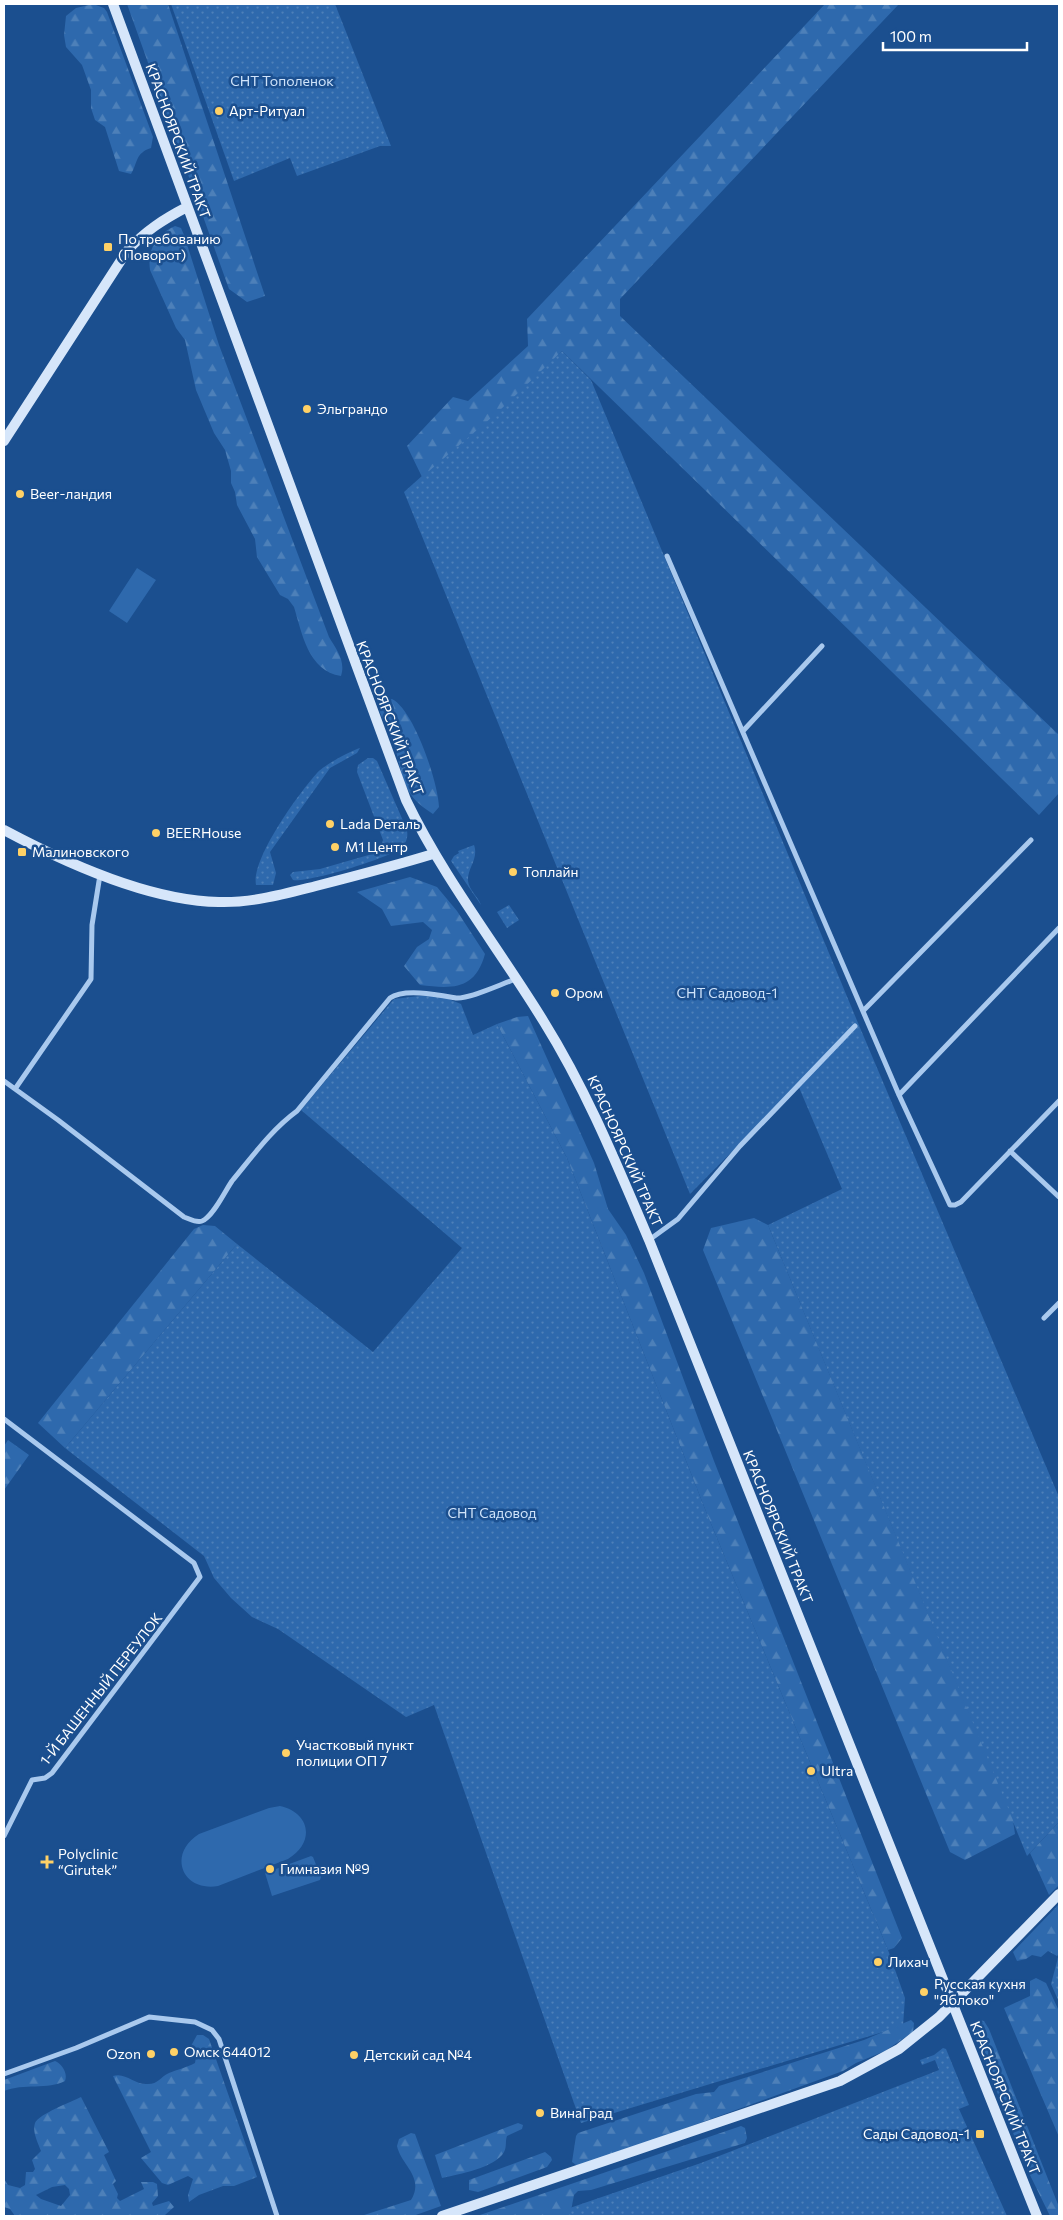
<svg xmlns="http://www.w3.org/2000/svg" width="1063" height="2220" font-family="Commissioner,sans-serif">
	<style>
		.grass { fill: url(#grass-dots) }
		.forest { fill: url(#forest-firs); fill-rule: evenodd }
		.pitch { fill: #2e69ad }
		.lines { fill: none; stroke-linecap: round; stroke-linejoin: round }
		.street { stroke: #a9c9ee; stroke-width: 5 }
		.secondary { stroke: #d6e6fa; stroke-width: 10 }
		.poi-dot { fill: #ffd166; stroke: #1b4f8f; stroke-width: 2 }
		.labels { text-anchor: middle; stroke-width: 5; stroke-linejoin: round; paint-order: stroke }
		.park-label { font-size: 14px; fill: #cfe3fa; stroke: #1b4f8f }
		.poi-label { font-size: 14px; fill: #fff; stroke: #1b4f8f; text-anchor: start }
		.street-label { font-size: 14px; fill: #fff; stroke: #1b4f8f }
	</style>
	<defs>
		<pattern id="grass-dots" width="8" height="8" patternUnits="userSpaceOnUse" patternTransform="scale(1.25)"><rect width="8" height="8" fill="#2e69ad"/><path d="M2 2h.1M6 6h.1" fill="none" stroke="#4d80b9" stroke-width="1.8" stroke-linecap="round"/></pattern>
		<pattern id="forest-firs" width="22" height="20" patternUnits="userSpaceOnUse" patternTransform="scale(1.25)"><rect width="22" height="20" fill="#2e69ad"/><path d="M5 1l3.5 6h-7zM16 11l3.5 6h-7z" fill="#4d80b9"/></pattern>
	</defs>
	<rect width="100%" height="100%" fill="#1b4f8f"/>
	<path class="grass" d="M171,4H335L391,146H380L297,176L290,158L234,181Z
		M562,351L591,380L858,1023L1059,1497V1822L1027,1856L768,1225L842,1189L798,1085L690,1194L404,492Z
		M360,748L357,753L330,768L270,852L276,873L273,885H256C251,859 299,793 317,773C324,765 350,751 360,748Z
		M368,758H373L377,761L407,830C408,837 407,842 401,848C389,858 308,883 293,880L290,875L293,872L320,869L379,852L383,840L357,772L358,765Z
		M474,845C479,859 467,868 468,881C469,890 479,898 481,905L451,861L454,856L459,853L458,851Z
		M509,905L519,920L507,928L497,912Z
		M419,996H441L461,1004L473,1035L497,1024L567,1158L707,1514L888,1950L905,1998L903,2026L581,2123L434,1705L406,1717L278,1629L252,1617L231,1598L214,1578L204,1556L65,1448L237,1244L373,1352L462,1248L301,1110L394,999Z
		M1059,1954V2002L1051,1984Z
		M943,2048L946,2049L969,2105L959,2109L1007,2216H562L561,2211L701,2163L939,2070L935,2060L922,2065L920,2060L934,2055Z"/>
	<path class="forest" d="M93,4L104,8L107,12L153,137L151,148C135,153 138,163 131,174L119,171L105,127L95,120L91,108V90L82,65L66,47L64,35L66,16L76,8Z
		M127,4H168L265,296L247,302L229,289Z
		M825,4H899L620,299V316L1059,735V793L1039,815L562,351L498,412L422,477L407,446L453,397L468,401L528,346L527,319Z
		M175,226L181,228L184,235L219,345L329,637C336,649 346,661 341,676C308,671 302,633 294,607L288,599L280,595L257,557L255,539L237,505L235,492L231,483V471L225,450L214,433L196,390L185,340L176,328L150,270C147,249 157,234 175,226Z
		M392,699C414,710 438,782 439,807L433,814C398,792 404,774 393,741C389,730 382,720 379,709L387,700Z
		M410,877L437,887L457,911L485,954C475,990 453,989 420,985L404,966L417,947L429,939L432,930L423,922L391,926L382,909L357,892Z
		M528,1016L594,1163L608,1209L626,1235L644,1273L714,1461L902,1938L894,1948L888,1950L707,1514L567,1158L497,1024L517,1017Z
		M754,1218L768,1225L1013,1820L1015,1834L965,1860L950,1852L703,1250L711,1228Z
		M203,1225L215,1226L237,1244L65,1448L38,1423L194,1229Z
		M8,1440L29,1455L4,1490V1446Z
		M1059,1822V1885L1049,1895L1030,1853Z
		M1059,1904V1954L1057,1956L1048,1951L1041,1957L1032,1955L1026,1959L1017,1961L1013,1952Z
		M1036,1978L1046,1983L1059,2011V2137L1004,2008L1030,1996V1981Z
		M911,2020L914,2023L913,2032L885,2051L856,2063L843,2071L579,2167L572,2162L576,2136L578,2133L696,2094L714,2092L719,2086L864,2040Z
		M978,2020L984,2021L989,2029L1059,2207V2216H1050L1028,2171L979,2046L973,2024Z
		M197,2035H203L209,2039L257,2177L234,2186H223L199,2195L189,2202L188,2195L193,2179L188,2176L168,2185L162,2183L141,2158L151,2152L113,2076C125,2072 134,2084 146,2084C158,2085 160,2077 169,2073C178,2069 186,2068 195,2063L196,2057L191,2046Z
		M55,2061C62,2064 68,2073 65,2081C48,2090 23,2083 4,2091V2080Z
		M81,2097L109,2152L104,2155L116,2181L113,2184L118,2194L117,2198L120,2201L144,2189L141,2182H153L157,2184L158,2196L152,2203L153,2206L169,2201L174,2207L165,2215L15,2216L10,2209L4,2207V2179L8,2185L20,2188L25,2185L26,2172H33L35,2169L32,2160L41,2151C38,2143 32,2132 35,2123C39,2114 71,2102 81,2097ZM65,2185L69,2189L70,2195L61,2206L41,2199L36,2195L52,2187Z
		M518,2123L523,2125L522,2129L507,2136C505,2141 507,2147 504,2152C495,2168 459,2174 442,2178L435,2155Z
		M741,2126L745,2128L747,2138L745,2143L591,2190L578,2191L574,2195L570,2216H477Z
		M411,2133L415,2134L441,2206L413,2216H361L411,2200C425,2177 401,2165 397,2146L399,2139Z
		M545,2152L551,2157L552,2160L547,2167L478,2192L469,2190V2180Z"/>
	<path class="pitch" d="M137,568L156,580L127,623L109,611Z
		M280,1806C311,1813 315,1843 288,1859L218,1886C182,1892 167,1854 199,1834L269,1808Z
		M311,1856L313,1857L321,1877L320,1880L272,1896L265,1873Z"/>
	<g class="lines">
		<path class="street" d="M667,556L899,1095L950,1205H955L961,1202L1059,1101
			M743,731L822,646
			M863,1011L1031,840
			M4,1081L58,1120L184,1217C190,1219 196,1223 202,1221C213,1217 225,1191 232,1181C252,1157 271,1130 297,1111L390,998C404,988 439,995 456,998C470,999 501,984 516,979
			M15,1089L91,979L92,925L100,875
			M899,1095L1059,928
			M1010,1151L1059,1197
			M649,1240L678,1219L740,1146L855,1026
			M1044,1318L1059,1303
			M4,1419L194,1563L200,1577L52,1773L45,1778L32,1780L4,1836
			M4,2074L76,2048L149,2017L195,2022L212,2030L219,2039L277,2216"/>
		<path class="secondary" d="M113,4L406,800C444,879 498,947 544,1022C587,1091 617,1165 649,1240L1037,2216
			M4,441L127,251C145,231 164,219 187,207
			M4,830C64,862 150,901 219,902C252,903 284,894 316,886C355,876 394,866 433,854
			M442,2216L840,2081L899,2049L939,2017L1059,1894"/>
	</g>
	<g class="poi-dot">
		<circle cx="219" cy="111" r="5"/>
		<rect x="103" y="242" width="10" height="10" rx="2.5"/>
		<circle cx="307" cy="409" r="5"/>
		<circle cx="20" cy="494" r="5"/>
		<circle cx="330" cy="824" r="5"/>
		<circle cx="156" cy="833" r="5"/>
		<circle cx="335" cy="847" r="5"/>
		<rect x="17" y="847" width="10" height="10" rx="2.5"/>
		<circle cx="513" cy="872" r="5"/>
		<circle cx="555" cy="993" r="5"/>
		<circle cx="286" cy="1753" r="5"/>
		<circle cx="811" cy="1771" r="5"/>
		<path d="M44.5 1854.5h5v5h5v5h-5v5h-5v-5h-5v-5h5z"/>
		<circle cx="270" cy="1869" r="5"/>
		<circle cx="878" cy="1962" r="5"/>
		<circle cx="924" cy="1992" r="5"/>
		<circle cx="174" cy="2052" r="5"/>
		<circle cx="151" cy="2054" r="5"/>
		<circle cx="354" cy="2055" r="5"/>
		<circle cx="540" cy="2113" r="5"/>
		<rect x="975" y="2129" width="10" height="10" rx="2.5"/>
	</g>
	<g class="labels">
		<g class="park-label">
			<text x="282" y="86">СНТ Тополенок</text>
			<text x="727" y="998">СНТ Садовод-1</text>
			<text x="492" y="1518">СНТ Садовод</text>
		</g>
		<g class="poi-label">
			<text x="229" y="116">Арт-Ритуал</text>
			<text x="118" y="244">По требованию<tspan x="118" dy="16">(Поворот)</tspan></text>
			<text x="317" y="414">Эльграндо</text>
			<text x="30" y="499">Beer-ландия</text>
			<text x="340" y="829">Lada Dеталь</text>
			<text x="166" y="838">BEERHouse</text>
			<text x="345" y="852">М1 Центр</text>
			<text x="32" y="857">Малиновского</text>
			<text x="523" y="877">Топлайн</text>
			<text x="565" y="998">Ором</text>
			<text x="296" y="1750">Участковый пункт<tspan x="296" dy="16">полиции ОП 7</tspan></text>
			<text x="821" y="1776">Ultra</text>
			<text x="58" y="1859">Polyclinic<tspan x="58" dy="16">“Girutek”</tspan></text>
			<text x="280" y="1874">Гимназия №9</text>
			<text x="888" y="1967">Лихач</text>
			<text x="934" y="1989">Русская кухня<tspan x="934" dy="16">"Яблоко"</tspan></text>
			<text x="184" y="2057">Омск 644012</text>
			<text x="141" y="2059" text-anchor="end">Ozon</text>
			<text x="364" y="2060">Детский сад №4</text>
			<text x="550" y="2118">ВинаГрад</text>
			<text x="970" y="2139" text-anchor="end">Сады Садовод-1</text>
		</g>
		<g class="street-label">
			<text transform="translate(178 141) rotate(70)" y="5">КРАСНОЯРСКИЙ ТРАКТ</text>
			<text transform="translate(390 718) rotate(69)" y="5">КРАСНОЯРСКИЙ ТРАКТ</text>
			<text transform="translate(625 1151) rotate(66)" y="5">КРАСНОЯРСКИЙ ТРАКТ</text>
			<text transform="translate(778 1527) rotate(68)" y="5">КРАСНОЯРСКИЙ ТРАКТ</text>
			<text transform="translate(101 1689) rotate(-52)" y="5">1-Й БАШЕННЫЙ ПЕРЕУЛОК</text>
			<text transform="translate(1005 2098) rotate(68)" y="5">КРАСНОЯРСКИЙ ТРАКТ</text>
		</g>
	</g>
	<rect width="1063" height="2220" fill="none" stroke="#ffffff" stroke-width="10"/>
	<path d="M883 42v8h144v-8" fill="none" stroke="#ffffff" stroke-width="2.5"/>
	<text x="890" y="42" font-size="15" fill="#ffffff" stroke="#1b4f8f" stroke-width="4" paint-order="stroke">100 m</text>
</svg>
